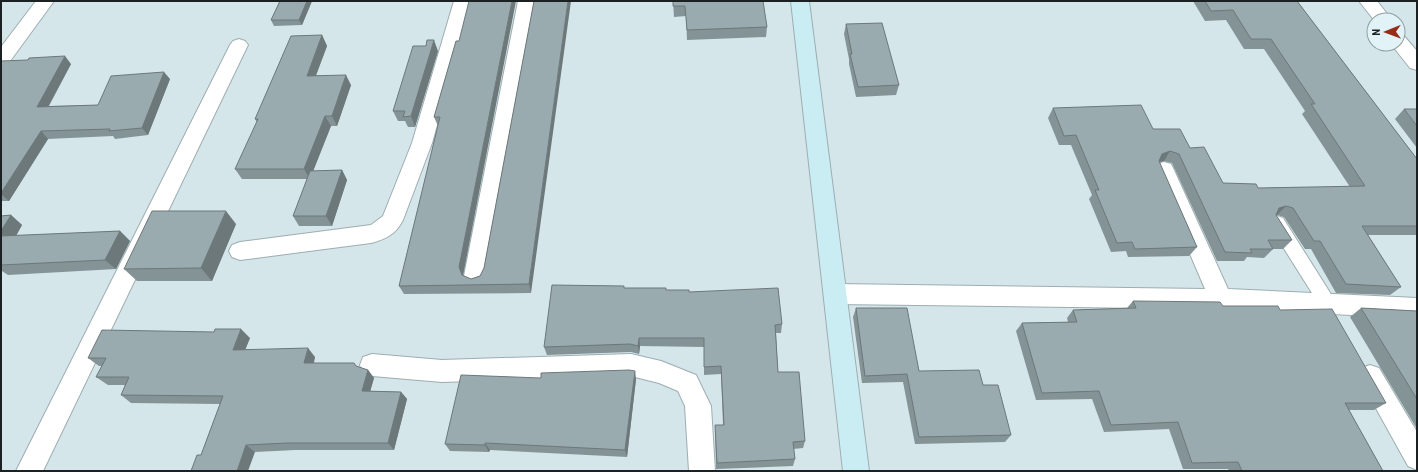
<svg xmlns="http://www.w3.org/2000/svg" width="1418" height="472" font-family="'Roboto Condensed',sans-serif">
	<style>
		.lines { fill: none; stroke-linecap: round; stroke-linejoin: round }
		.lane-casing { stroke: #9dadb1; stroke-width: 2 }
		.street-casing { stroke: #9dadb1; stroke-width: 2 }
		.secondary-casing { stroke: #9dadb1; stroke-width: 2 }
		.lane { fill: #fff; fill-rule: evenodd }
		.street { fill: #fff; fill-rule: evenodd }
		.secondary { fill: #caedf4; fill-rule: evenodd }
		.wall { fill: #849396 }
		.shaded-wall { fill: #6c787a }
		.building { fill: #9aabaf; stroke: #6c787a }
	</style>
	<rect width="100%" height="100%" fill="#d4e6ea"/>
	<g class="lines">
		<defs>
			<path id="lane" d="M1277,216L1283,218L1334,299L1337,304L1334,309L1328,312L1322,309L1271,228L1269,223L1271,218Z"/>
			<path id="street" d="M36,1H54L8,64L1,66V47Z
				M454,1H472L432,143L403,220C396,234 386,239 371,243L240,260L232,257L229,251L232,245L240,242L371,225L383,216L412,143Z
				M518,1H536L486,276L483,283L475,286L467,283L464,276Z
				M1359,1H1377L1392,20H1374Z
				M1398,34L1404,36L1417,51V70L1410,68L1391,44H1398Z
				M239,39L245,41L248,45L43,471H16L230,45L233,41Z
				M1164,162L1171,164L1174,170L1228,289L1417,298V318L1221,309L836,304L828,301L824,294L828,287L836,284L1205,289L1154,170L1157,164Z
				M372,354L442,360L631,354L661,361L696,375L711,406L715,471H689L685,406L678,391L659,383L631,376L442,382L372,376L363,373L360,365L363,357Z
				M1370,365L1379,368L1417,432V470L1408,466L1358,376L1361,368Z"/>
			<path id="secondary" d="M791,1H809L869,471H843Z"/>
		</defs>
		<use href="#lane" class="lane-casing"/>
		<use href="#street" class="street-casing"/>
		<use href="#secondary" class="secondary-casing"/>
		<use href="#lane" class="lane"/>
		<use href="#street" class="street"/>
		<use href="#secondary" class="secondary"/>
	</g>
	<path class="wall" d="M280,1H312L302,25L274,26L271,20Z
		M534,1L531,293L404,294L399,286L438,126L434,117L456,41L463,276L471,279L480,276L484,268Z
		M673,1L767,27L766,37L687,40L686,16L674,17Z
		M1193,1H1297L1417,159V235H1368L1401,287L1390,295L1336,293L1311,249H1305L1284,217L1277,215H1276L1292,240L1283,249H1273L1264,258L1247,257L1244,261H1217L1172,163L1164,161L1159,162L1197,247L1189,256L1128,257L1126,251L1111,252L1089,199L1092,195L1071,145H1059L1048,118L1053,108L1153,129L1190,148L1223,183L1258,188L1350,187L1302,114L1305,111L1264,49H1244L1226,20L1205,21Z
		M846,24L899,85L896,95L856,97L849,64V59L844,34Z
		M322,35L327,46L316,75L351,85L337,126H331L313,171L342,170L347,180L332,226H299L293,216L307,179H242L235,169L257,122L255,119Z
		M438,51L415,127H408L405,121H398L393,111Z
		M1,61L71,64L49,106L98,105L170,79L148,135L115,139L113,136L48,139L9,201H1Z
		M1404,109H1417V148L1395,119Z
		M11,215L22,225L16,236L120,231L130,241L116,269L8,275L2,271H1V216Z
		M236,224L212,281H137L124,269Z
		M624,286V288L666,290L689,292L782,324L781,333H776L778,372L805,441L803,448L793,449L795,459L793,466L716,469L715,425H723L721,374L704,375V347L640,346L639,354L631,352L547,355L544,347Z
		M1133,301L1280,310L1386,403L1374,410H1349L1383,471H1229L1228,469H1183L1169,429L1104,432L1092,399L1036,400L1016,331L1022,323L1068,322L1067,318L1073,310L1127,308Z
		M856,308L919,371L983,385L1011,435L1005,442L915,444L903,382L862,383L853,317Z
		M1361,308L1417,311V429L1350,317Z
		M250,338L245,349L315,357L314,363L357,367L368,370L374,378L370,391L401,392L407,399L394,450H295L255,452L201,455L220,404L131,403L121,395L125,385H108L96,377L102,366H99L88,358Z
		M541,378L636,379L627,457L490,450L489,452L450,451L445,444Z"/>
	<path class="shaded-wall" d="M307,1H312L302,25L299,20Z
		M512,1H516L463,276L466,284L459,267Z
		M568,1H571L531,293L529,284Z
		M322,35L327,46L312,86L307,76Z
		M434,40L438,51L415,127L411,116Z
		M65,56L71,64L44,114L37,107Z
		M164,72L170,79L148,135L142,128Z
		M346,75L351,85L337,126L332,116Z
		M325,116L331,126L310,179L304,169Z
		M41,131L48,139L9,201L1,194V193Z
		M1170,151L1164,161L1156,163L1162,154Z
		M342,170L347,180L332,226L326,216Z
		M1286,206L1277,215L1271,217L1279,208Z
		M226,211L236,224L212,281L201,268Z
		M11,215L22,225L10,246L1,239V231Z
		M120,231L130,241L116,269L105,260Z
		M241,329L250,338L242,358L233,350Z
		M639,338L640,346L639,354L638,346Z
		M308,348L315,357L311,371L304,363Z
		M368,370L374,378L368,399L362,391Z
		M635,371L636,379L627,457L625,450Z
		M401,392L407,399L394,450L388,443Z
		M485,443L490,450L489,452L485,445Z
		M246,445L255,452L248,471H237Z"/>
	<path class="building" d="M280,1H307L299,20H271Z
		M469,1H512L459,267L462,275L471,279L480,276L484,268L534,1H568L529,284L399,286L440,117H434L456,41H459Z
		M673,1H763L767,27L687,30L685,6H673Z
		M1205,1H1297L1417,159V226H1362L1401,287L1346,284L1320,241H1314L1293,208L1286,206L1279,208L1276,215L1292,240H1268L1273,249H1250L1252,253L1225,252L1179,154L1170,151L1162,154L1159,161L1197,247L1135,249L1132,242L1117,243L1095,190H1099L1076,135L1064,136L1053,108L1141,105L1153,129H1180L1190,148L1204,147L1223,183L1256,184L1258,188L1365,186L1311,104H1315L1271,39H1251L1233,10L1211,11Z
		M882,23L899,85L858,87L850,54H852L846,24Z
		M322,35L307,76L346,75L332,116H325L304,169H235L258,119H255L291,36Z
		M427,40H434L411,116L403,117L405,111H393L413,46H426Z
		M65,56L37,107L98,105L111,76L164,72L142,128L109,131L110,129L41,131L1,193V61L28,60L29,58Z
		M1404,109H1417V126Z
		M342,170L326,216H293L310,171Z
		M152,211H226L201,268L124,269Z
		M11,215L1,231V216Z
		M120,231L105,260L1,265V236Z
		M552,285L624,286V288H666V290H689V292L778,288L782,324L775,325L778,372H799L805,441L793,442L795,459L717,463L715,425H724L721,366L704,367V338H639L638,346L630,344L544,347Z
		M1133,301L1220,302L1223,306H1278L1280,310L1332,309L1386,403H1345L1383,471H1242L1238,462L1192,463L1178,422L1111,425L1099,391L1042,393L1022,323L1077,322L1073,310L1136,308Z
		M856,308H907L919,371L979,370L983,385H998L1011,435L919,437L907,374L865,376Z
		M1361,308L1417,311V399Z
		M215,329H241L233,350L308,348L304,363H354L356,366L368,370L362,391L401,392L388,443H287L246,445L237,471H191L197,455H201L223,396L121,395L129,377H96L106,358H88L102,330L214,332Z
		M629,370L635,371L625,450L485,443V445L445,444L461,375L541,378V373Z"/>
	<rect width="1418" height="472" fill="none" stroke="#1b2123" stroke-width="4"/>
	<g transform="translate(1386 32) rotate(269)"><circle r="19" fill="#e1f3f7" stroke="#929fa2"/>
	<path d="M0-3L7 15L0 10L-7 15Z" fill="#962e17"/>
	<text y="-6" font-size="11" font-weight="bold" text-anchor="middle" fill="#1b2123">N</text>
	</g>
</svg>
